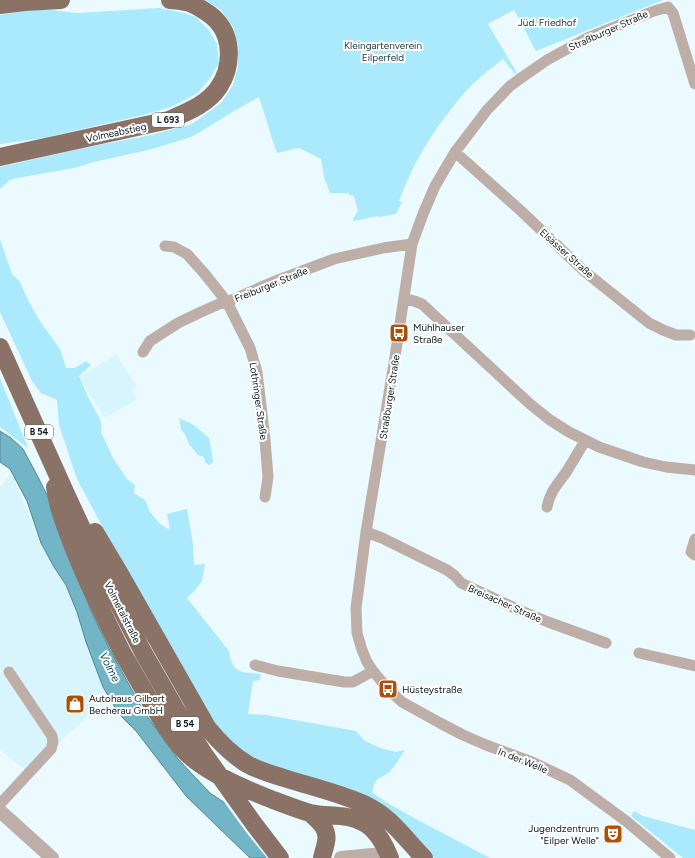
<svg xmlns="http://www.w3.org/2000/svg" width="695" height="858" font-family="Figtree,sans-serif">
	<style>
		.built { fill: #d8f5fd }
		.green { fill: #aaeafc }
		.water { fill: #71b5c7; stroke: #538795 }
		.pier { fill: #ebfaff }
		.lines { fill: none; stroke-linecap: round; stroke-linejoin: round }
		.minor { stroke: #bdafa7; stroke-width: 11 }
		.tertiary { stroke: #bdafa7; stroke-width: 14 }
		.primary { stroke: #8b7266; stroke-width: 18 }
		.labels { text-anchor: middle; stroke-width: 4; stroke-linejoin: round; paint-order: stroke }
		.shield { fill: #fff; stroke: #566063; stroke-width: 1 }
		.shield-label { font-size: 9px; font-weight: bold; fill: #0d1c20 }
		.park-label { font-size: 10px; fill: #193a43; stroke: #fff }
		.street-label { font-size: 10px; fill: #0d1c20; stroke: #fff }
		.poi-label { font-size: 10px; fill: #0d1c20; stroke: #fff; text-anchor: start }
		.water-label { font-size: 11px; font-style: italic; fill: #114d5a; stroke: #fff }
	</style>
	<rect width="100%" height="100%" fill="#ebfaff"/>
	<path class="built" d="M116,354L137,387L132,391L137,399L105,418L79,377Z
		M11,472L41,543L54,567L66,585L77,612L86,642L103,687L108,695L81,723L51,749L29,772L0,750V674L2,670L0,669V488Z"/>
	<path class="green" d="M205,0H663L536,51L514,10L488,24L517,73L515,74L503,59C490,69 477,79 466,91C461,96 457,102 452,108C429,137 412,166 399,201L402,202L396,214L379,217L378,216L353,221V219L358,211L354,196L349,195V193H330L324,177L321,159L299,148L277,153L271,135L259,97L234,111L205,129L191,137L152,149L94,162L74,168L18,178L10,180L0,189V167L79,149L151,135L192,124L221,103L233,85L238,66V46L233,27L221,10Z
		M159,8L184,13L196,17L208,29L217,44L219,63L210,78L198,93L171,107L143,115L43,138L0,144V15L31,10H51L77,13Z
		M0,239L12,274L20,282L29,302L41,323L53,339L61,351L66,368H75L86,361L91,365L79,376L88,397L101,421V432L113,458L127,479L135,485L134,493L145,500L150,512L160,524L170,530L167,514L187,509L193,544L194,565L205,564L202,581L196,589L187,598L229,651C233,674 240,672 261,674L260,680L253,681L248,714L267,715L356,731L365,741L380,748L396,752L405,750C401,756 397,763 392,769C384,780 373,774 373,793L386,802L414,818L490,858H435L420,849L408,833L252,763L210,724L135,588L77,479L59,425L57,400L41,393L32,381L0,312Z
		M0,376V378L28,448L0,427Z
		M179,418L194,425L209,438C210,446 213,454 213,463L209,465L205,462L204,457L198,455L189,444L186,436L181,429Z
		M634,811L643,816L695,830V858H683L631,816Z"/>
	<path class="water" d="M0,431L11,438L23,449L38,477L52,505L92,613L109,648L144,712L178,759L210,793L255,823L289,858H250L186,796L136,731L119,714L103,687L86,642L77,612L66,585L54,567L41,543L27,501L10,469L0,462Z"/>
	<path class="pier" d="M222,799L256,822L282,847L291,858H267L246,832Z"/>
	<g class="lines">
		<path class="minor" d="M668,7L654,11L587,38L547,60L521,78L510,86L487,110L455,152L435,186L423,214L412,244L395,357L366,532L356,608L357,633L362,650L367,662L373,671L388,689L402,702L440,723L463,735L486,745L532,762L570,780L626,821L670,858
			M668,7L673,13L695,84
			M455,152L520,210L584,271L649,323L663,330L676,335H690
			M165,246L174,247L187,254L204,273L227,302L250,348L257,372L265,440L268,477L265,497
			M404,298L414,301L422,304L530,404L550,420L569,432L599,447L643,462L666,467L695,470
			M143,352L150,341L178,323L201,312L219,304L227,302L273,282L334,259L383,248L412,244
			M547,507C550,491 558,484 567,471C573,461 579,451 585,441
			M366,532L382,538L447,570L455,576L461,583L519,610L548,622L606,643
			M695,539L691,552L695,555
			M639,653L695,666
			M255,665L278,671L344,682H353L373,671
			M0,804L51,749L53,742L52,736L9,672"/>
		<path class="tertiary" d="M0,811L52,858
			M341,858L372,855L390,857"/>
		<path class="primary" d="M0,5L25,2L61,0
			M0,157L169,120C187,112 208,104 219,87C232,67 233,39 217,21C212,15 199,7 192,4C185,1 177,1 170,0
			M0,347L66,494L106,580L143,652L175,708L204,754L254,824L280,858
			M55,487C57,504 63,520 69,536C84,577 103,615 123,654C133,671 143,689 153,706C166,728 179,750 200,764C223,780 248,790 273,800C284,804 299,810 310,813C329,817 349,813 366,824C378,831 385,846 390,858
			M95,532L120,574L207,727C219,742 231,754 247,764C259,771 272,774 284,778C312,787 343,794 368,806C392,818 406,840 424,858
			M310,813C319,821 329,829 326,842C325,848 323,853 322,858"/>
	</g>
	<defs>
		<symbol id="bus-square" viewBox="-11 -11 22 22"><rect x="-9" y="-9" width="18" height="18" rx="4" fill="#af4f05" stroke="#fff"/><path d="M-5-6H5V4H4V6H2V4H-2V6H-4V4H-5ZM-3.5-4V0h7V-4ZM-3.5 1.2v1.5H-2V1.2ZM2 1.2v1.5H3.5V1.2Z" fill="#fff"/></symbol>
		<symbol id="shop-square" viewBox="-11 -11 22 22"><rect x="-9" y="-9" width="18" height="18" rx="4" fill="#af4f05" stroke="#fff"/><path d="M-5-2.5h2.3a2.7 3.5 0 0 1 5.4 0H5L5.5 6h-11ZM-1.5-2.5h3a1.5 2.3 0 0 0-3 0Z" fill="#fff"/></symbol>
		<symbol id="theatre-square" viewBox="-11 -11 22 22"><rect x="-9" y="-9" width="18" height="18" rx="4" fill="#af4f05" stroke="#fff"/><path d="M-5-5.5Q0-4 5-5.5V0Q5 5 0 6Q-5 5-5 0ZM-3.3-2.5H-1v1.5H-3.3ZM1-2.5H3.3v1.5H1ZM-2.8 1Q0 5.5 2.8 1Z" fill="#fff"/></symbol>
	</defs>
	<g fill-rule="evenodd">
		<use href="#bus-square" x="388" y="322" width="22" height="22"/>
		<use href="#bus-square" x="377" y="678" width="22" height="22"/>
		<use href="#shop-square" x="64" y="693" width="22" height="22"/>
		<use href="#theatre-square" x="602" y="823" width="22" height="22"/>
	</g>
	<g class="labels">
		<g class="shield">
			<rect x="152" y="113" width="32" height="14" rx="3"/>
			<rect x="25" y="425" width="28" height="14" rx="3"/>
			<rect x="171" y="717" width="28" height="14" rx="3"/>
		</g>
		<g class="shield-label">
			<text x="168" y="123">L 693</text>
			<text x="39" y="435">B 54</text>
			<text x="185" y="727">B 54</text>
		</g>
		<g class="park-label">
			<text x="547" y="26">Jüd. Friedhof</text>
			<text x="383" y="49">Kleingartenverein<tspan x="383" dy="12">Eilperfeld</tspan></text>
		</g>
		<g class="street-label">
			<text transform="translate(608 30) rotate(-24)" y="4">Straßburger Straße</text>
			<text transform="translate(116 132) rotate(-12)" y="4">Volmeabstieg</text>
			<text transform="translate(567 253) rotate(42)" y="4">Elsässer Straße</text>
			<text transform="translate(271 284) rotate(-22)" y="4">Freiburger Straße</text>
			<text transform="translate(389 397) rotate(-81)" y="4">Straßburger Straße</text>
			<text transform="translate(259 401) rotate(82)" y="4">Lothringer Straße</text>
			<text transform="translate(505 603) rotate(24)" y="4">Breisacher Straße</text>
			<text transform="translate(123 612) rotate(63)" y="4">Volmetalstraße</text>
			<text transform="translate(523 760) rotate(22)" y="4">In der Welle</text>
		</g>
		<g class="poi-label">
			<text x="413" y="331">Mühlhauser<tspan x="413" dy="12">Straße</tspan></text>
			<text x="402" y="693">Hüsteystraße</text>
			<text x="89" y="702">Autohaus Gilbert<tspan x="89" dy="12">Becherau GmbH</tspan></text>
			<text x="599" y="832" text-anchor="end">Jugendzentrum<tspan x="599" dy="12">"Eilper Welle"</tspan></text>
		</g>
		<g class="water-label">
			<text transform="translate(110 667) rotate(63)" y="4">Volme</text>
		</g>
	</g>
</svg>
